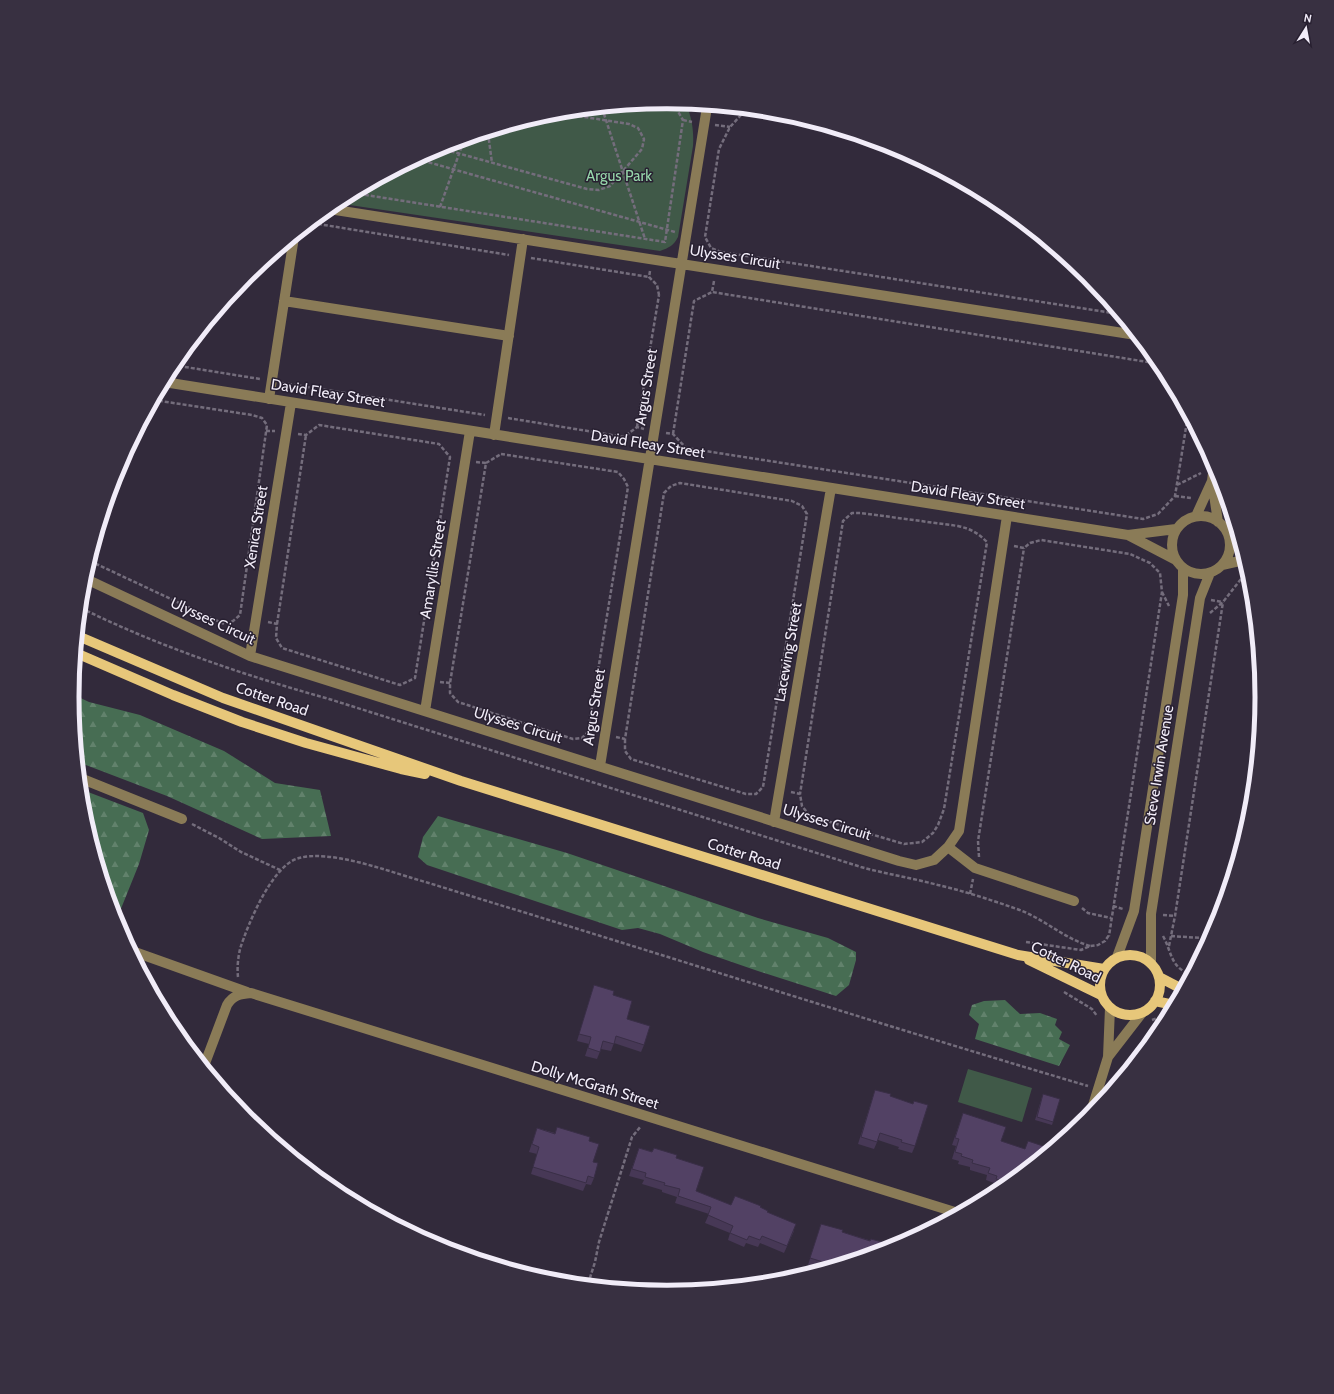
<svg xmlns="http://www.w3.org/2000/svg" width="1334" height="1394" font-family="Cabin,sans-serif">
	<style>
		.forest { fill: url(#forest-firs) }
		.green { fill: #405948 }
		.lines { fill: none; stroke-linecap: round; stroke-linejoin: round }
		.path { stroke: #746d7c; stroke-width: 2.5; stroke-dasharray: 4 2; stroke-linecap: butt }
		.minor { stroke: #8a7b57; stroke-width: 10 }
		.major { stroke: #e7c77a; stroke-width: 10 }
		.wall { fill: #473856 }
		.building { fill: #524164; stroke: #392e46 }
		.labels { text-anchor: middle; stroke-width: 3; stroke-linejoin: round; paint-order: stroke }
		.park-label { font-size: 15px; fill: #96d6aa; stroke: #282031 }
		.street-label { font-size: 15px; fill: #f1ecf8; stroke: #282031 }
		.rim { fill: none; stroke: #f1ecf8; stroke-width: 5 }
	</style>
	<defs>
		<pattern id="forest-firs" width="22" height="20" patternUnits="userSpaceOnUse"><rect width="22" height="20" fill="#476d53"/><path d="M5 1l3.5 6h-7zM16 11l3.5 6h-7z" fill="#62826c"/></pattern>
	</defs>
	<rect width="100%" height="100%" fill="#322a3b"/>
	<path class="forest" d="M72,694L89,702L140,715L224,751L275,783L320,790L331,836L262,839L167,796L78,762Z
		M81,791L88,792L143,813L149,830L139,864L116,921L83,813Z
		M438,816L567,853L758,918L828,938L856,952V960L849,985L836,996L755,970L703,952L660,934L638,928L622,930L427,865L418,857L423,837Z
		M1005,1000L1020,1014L1040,1013L1057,1019L1055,1025L1062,1032L1059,1039L1070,1045L1059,1066L975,1039L979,1024L969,1015L972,1005L984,1001Z"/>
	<path class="green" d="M667,102L686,104C692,118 694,131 693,146L678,237C674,245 669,248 660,251L336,203L440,147L551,113Z
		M968,1069L1032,1088L1022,1122L958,1102Z"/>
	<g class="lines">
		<path class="path" d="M602,108L645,239
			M776,113L787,114
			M683,120L692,122
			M715,125L730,127
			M488,133L492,163
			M439,148L587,189L599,190L610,186L642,149L644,139L638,128L629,124L559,113
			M417,159L675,232
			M353,193L665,242L683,120L673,103
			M365,195L368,185
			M440,207L464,140
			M312,223L509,255
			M721,252L1119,314
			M531,258L649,277
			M719,258L721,252L711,248L705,237L719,149L730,127L741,115L753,110
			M650,271L649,277L657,285L659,295H660
			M714,281L712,292L1160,364
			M173,365L260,379
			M282,383L485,415
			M508,418L624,437L637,427L644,429
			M637,427L659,295
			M266,431H275
			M666,433L673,434L686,448L1143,519L1158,514L1175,496L1188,415
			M673,434L694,301L712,292
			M501,454L618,472L624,479L628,487L588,732L582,738L573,739L458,702L450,693V683L486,463Z
			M476,462L486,463
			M1177,485L1201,473
			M1175,496L1191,498
			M1014,546L1024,548L1030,543L1041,540L1130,554L1150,563L1160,573L1162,592L1109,936
			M90,561L224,624L233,621L240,615L267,425L262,418L252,415L154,400
			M1241,579L1250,578
			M1162,592L1169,606
			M1211,600L1222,602
			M81,608C160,647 244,675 329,699L861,867C886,874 912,878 938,885C964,891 991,900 1017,909C1043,918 1063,938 1090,946
			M1210,613L1223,602L1241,579L1242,572
			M268,622L277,624L276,638L282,648L400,685L415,678L450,457L439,444L319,425L306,435L298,434
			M277,624L306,435
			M440,682L450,683
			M616,737L625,739L664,493L671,486L680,483L792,501L802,506L807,514L763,787L756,794H746L631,759L625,751V739
			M791,792L800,794L802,806L810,816L904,844L922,842L933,833L938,825L944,809L987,542C978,533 971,529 958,526L861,513H852L843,521L800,794
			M192,824L219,838L241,852L280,870
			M979,857L978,841L1024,548
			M970,894L973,879
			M1113,906L1123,909
			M1082,908L1088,913L1111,918
			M1163,915L1175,916
			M1163,936C1172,952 1170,967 1190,974
			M1171,936L1201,938
			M1026,942L1081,950L1090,946L1098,945L1105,941L1109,935
			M1169,946L1175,916L1223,602
			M238,977C237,968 238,958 240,949C248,924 272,865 299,858C330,850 382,869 412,878C449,889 486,901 523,912C711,970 899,1030 1088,1086
			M1064,992L1092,1009L1097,1016
			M1152,1020L1160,1017H1167
			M588,1284L595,1262L599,1242L632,1137L641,1126"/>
		<path class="minor" d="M329,209L1136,335
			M284,301L509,336
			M164,382L1128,535L1176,529
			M269,399L294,237
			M494,435L523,239
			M1212,481L1218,522
			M1196,516L1212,481L1214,465
			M1172 545a29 29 0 1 1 58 0a29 29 0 1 1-58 0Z
			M1128,535L1176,560
			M1222,565L1244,560
			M84,578L250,656L899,861L916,865L934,860L948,847L959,831L1007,516
			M250,656L291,403
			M425,711L470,431
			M600,766L707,107
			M80,778L182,819
			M774,822L831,488
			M948,847L975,868L1074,901
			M1211,934H1212
			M132,951L247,992
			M1117,957L1134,911L1183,595V568
			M1151,964V914L1200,598L1210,573
			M1108,1057L1142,1013
			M204,1066L227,1005C233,995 240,994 251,993L958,1213
			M1090,1115L1108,1057L1110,1008"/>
		<path class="major" d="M78,636L223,698L461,781L1018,955L1104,969
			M76,653L173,695L242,722L306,743L401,769L425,774
			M1100 985a30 30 0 1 1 60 0a30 30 0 1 1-60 0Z
			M1029,960L1101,995
			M1159,977L1182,989
			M1155,1001L1174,1005"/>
	</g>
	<path class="wall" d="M594,985L613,995L627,1019L644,1045L641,1052L614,1043L611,1051L601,1049L597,1059L585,1056L589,1044L577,1041Z
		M875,1090L890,1096L913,1104L915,1146L912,1153L898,1149L899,1147L878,1140L874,1149L858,1144Z
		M1042,1097L1053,1122L1052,1125L1035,1120Z
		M963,1113L1001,1141L1025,1149L1044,1154L1002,1188L993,1186L994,1183L986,1180L987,1175L970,1170V1167L958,1164L959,1161L952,1159L956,1146L952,1145Z
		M537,1128L555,1133L589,1141L593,1162L594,1178L591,1185L586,1184L583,1191L531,1174L537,1154L529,1152Z
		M639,1148L676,1158L696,1191L731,1205L760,1207L768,1212L794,1231L784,1253L760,1243L758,1247L746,1243L744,1247L728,1240L730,1233L705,1223L709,1214L675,1203L677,1197L662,1192V1190L642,1184L644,1180L629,1176Z
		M821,1224L842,1232L892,1247L820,1269L808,1265Z"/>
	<path class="building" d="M594,985L614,991L613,995L632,1001L627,1019L650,1026L644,1045L616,1036L614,1044L603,1041L600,1052L588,1048L591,1037L579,1034Z
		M875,1090L891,1094L890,1096L913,1104L914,1101L928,1105L915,1146L901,1142L902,1140L880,1133L877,1142L861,1137Z
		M1043,1094L1060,1099L1053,1122L1037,1117Z
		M963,1113L1006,1127L1001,1141L1025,1149L1028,1141L1046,1147L1044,1154L1009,1183L996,1179L997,1176L988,1173L990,1168L972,1163L973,1160L961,1156L962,1154L955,1152L959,1139L955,1138Z
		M557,1127L590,1137L589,1141L599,1144L593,1162L598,1163L594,1178L588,1176L586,1183L533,1167L539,1147L532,1144L537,1128L555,1134Z
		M639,1148L652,1152L654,1148L677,1155L676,1158L704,1167L696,1191L731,1205L735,1196L743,1199L761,1206L760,1207L768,1211L767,1212L796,1224L787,1246L762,1236L760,1240L749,1236L747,1240L730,1233L733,1226L708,1215L711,1207L678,1196L680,1189L664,1185L665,1183L645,1177L646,1173L632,1169Z
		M821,1224L843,1230L842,1232L870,1241L871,1239L893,1245L892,1247L833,1265L810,1258Z"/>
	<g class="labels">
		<g class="park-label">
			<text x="619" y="181">Argus Park</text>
		</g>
		<g class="street-label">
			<text transform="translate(735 257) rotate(9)" y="5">Ulysses Circuit</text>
			<text transform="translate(646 387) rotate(-81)" y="5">Argus Street</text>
			<text transform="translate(328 393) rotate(9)" y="5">David Fleay Street</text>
			<text transform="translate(648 444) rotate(9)" y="5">David Fleay Street</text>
			<text transform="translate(968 495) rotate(9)" y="5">David Fleay Street</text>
			<text transform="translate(256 527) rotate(-81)" y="5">Xenica Street</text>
			<text transform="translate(433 569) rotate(-81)" y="5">Amaryllis Street</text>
			<text transform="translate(213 621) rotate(25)" y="5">Ulysses Circuit</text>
			<text transform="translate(788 652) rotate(-80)" y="5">Lacewing Street</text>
			<text transform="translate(272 699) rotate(19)" y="5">Cotter Road</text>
			<text transform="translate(594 707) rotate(-81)" y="5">Argus Street</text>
			<text transform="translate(518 725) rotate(17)" y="5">Ulysses Circuit</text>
			<text transform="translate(1159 765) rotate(-81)" y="5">Steve Irwin Avenue</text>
			<text transform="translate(827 822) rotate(17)" y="5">Ulysses Circuit</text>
			<text transform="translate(744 854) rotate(17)" y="5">Cotter Road</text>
			<text transform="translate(1066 962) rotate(26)" y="5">Cotter Road</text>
			<text transform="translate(595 1085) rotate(17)" y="5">Dolly McGrath Street</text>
		</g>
	</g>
	<path d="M0 0H1334V1394H0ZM79 697a588 588 0 1 1 1176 0a588 588 0 1 1-1176 0Z" fill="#383041" fill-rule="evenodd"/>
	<path class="rim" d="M79 697a588 588 0 1 1 1176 0a588 588 0 1 1-1176 0Z"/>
	<g transform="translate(1306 28) rotate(11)" stroke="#282031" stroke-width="3" paint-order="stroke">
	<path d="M0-3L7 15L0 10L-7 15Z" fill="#f1ecf8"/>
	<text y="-6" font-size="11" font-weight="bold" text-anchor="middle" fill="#f1ecf8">N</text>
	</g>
</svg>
